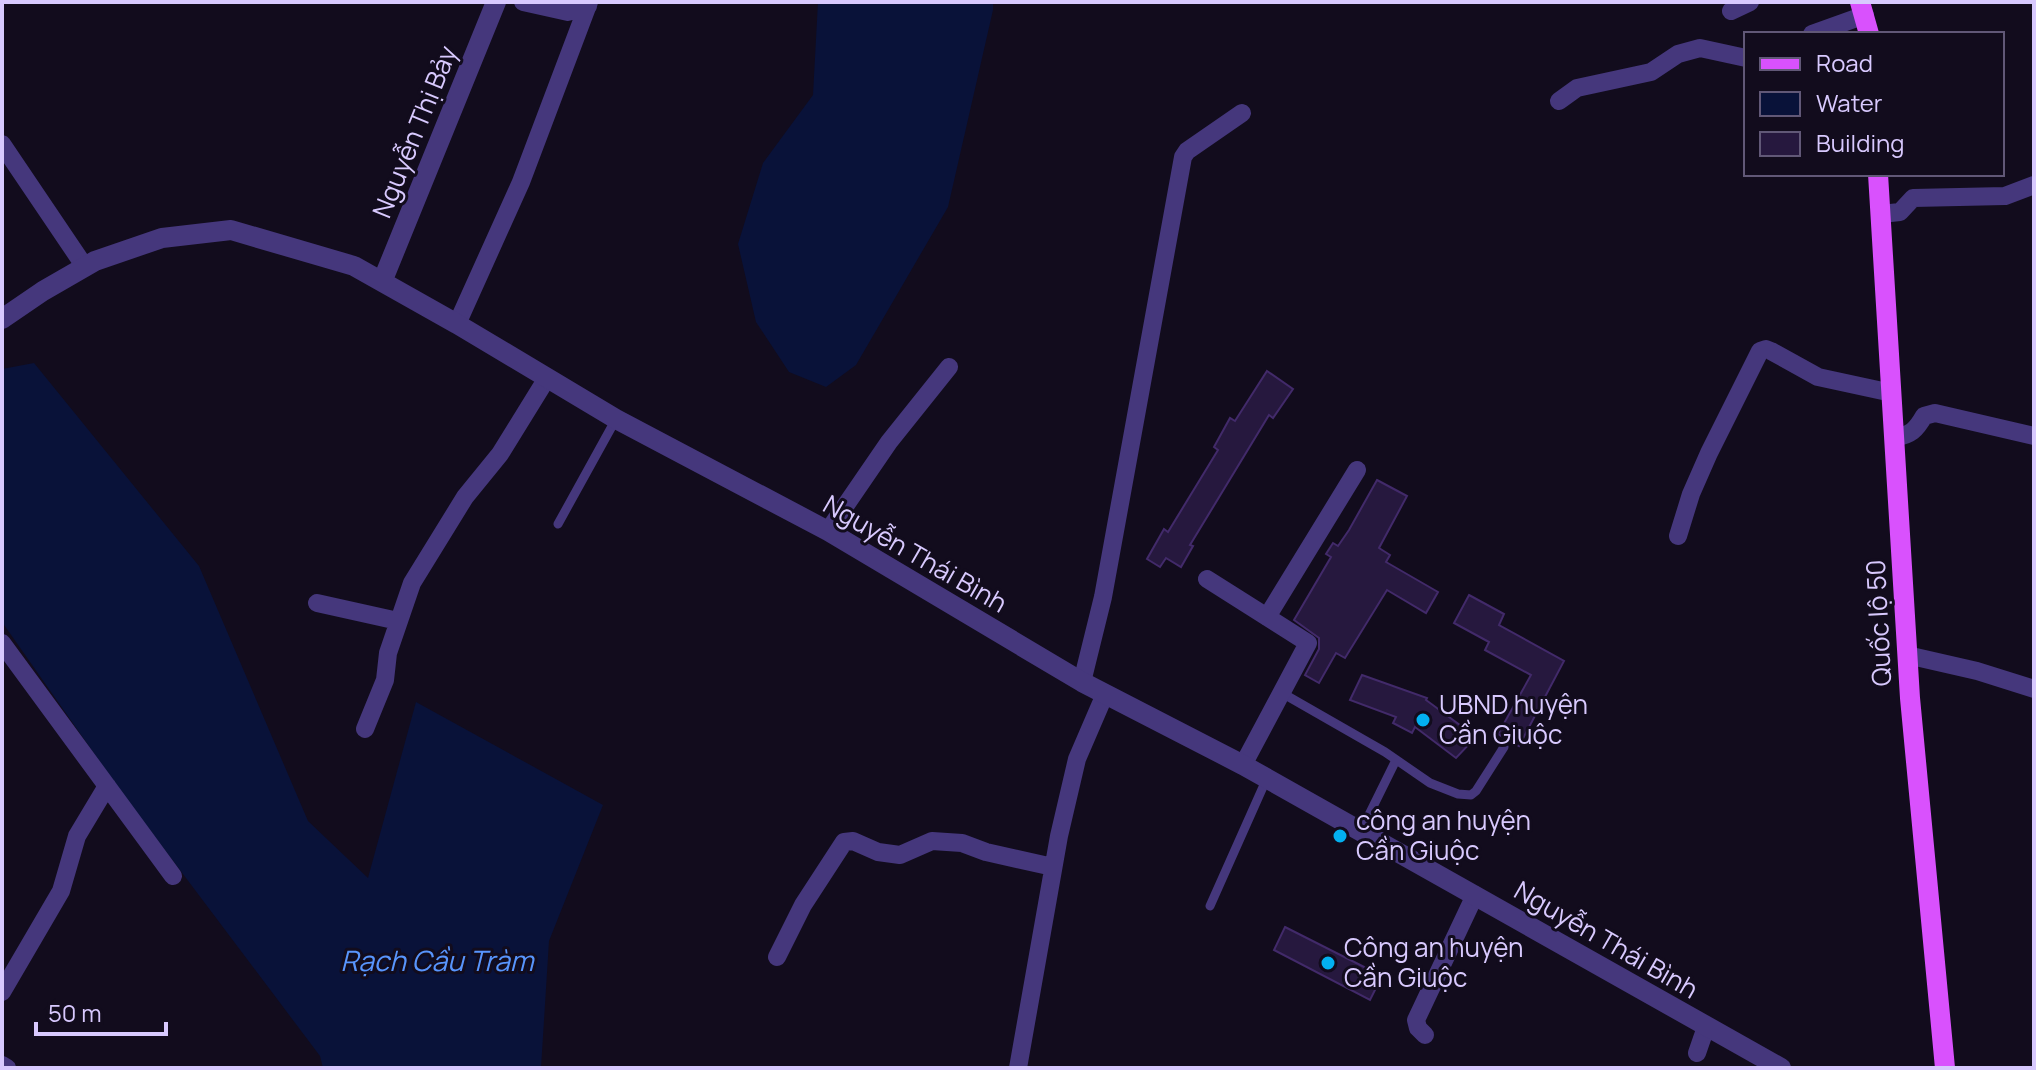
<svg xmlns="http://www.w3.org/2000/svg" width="2036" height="1070" font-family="Manrope,sans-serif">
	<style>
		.water { fill: #091239 }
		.building { fill: #26183e; stroke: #422a6a; stroke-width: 2 }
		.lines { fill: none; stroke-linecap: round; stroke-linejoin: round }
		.service { stroke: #45377c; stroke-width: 9 }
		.minor { stroke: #45377c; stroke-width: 18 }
		.tertiary { stroke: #45377c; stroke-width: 20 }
		.primary { stroke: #d951fd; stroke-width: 20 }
		.poi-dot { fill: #03b0f0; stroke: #120c1d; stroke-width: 3 }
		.labels { text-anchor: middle; stroke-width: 6; stroke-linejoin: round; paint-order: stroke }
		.street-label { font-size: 26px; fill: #d8c9fe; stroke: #120c1d }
		.poi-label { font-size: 26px; fill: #d8c9fe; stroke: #120c1d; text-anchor: start }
		.water-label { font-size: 28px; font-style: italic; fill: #5895fd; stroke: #120c1d }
	</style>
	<rect width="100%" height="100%" fill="#120c1d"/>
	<path class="water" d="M818,2H993V10L948,207L856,365L826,387L789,372L756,322L738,244L763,163L813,95Z
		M34,363L199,566L308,821L368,878L416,702L603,805L549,941L541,1068H323L320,1056L119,789L2,622V369Z"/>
	<path class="building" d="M1267,371L1293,389L1273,418L1269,415L1190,545L1193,546L1181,567L1166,558L1160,567L1147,559L1164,529L1168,532L1218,450L1214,447L1230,418L1235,421Z
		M1377,480L1407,496L1379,548L1390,555L1386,562L1438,592L1426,613L1387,590L1345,658L1336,653L1319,683L1305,675L1319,649V638L1294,620L1331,557L1326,554L1333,543L1338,546L1349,530Z
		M1469,595L1504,614L1499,625L1564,661L1519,746L1498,734L1531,675L1485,650L1489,642L1454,623Z
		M1362,675L1427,698L1426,700L1476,737L1456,758L1415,727L1412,733L1393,723L1396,717L1350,700Z
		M1285,927L1382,976L1370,1000L1274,950Z"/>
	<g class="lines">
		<path class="service" d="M558,524L616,419
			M1282,693L1385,752L1430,783L1458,794L1471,795L1476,791L1504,747
			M1361,831L1396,760
			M1210,906L1267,778"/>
		<path class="minor" d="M523,2L568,12L588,6
			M1731,11L1750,2
			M1812,34L1865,15
			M1559,101L1577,88L1651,72L1678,54L1700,48L1746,58
			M2,144L85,267
			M1881,214L1900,212L1913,198L2005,196L2034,185
			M457,324L521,182L589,2
			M1894,438C1911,435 1916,430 1924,416L1935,413L2034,436
			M828,531L889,442L949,367
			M1678,536L1691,494L1709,453L1760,351L1766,349L1771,351L1818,377L1892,393
			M1207,579L1308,643L1243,765
			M317,603L398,621
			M1267,617L1357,470
			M2,643L173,876
			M1907,655L1977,671L2034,689
			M1082,682L1103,597L1183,157L1187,151L1242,113
			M365,729L385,680L388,653L412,583L465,497L500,454L547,378
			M777,957L803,905L844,842L853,841L878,852L900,855L932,841L962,843L986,852L1053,867
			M2,992L61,891L77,836L107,786
			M1425,1035L1418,1028L1416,1020L1475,895
			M1697,1053L1706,1027
			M2,1065L7,1068
			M1018,1068L1059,836L1077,759L1105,694"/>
		<path class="tertiary" d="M382,282L496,2
			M2,319L43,291L95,261L162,238L231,230L354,266L457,324L616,419L828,531L1082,682L1243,765L1781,1068"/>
		<path class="primary" d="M1860,2L1869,34
			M1878,174L1910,698L1945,1068"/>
	</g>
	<g class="poi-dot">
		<circle cx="1423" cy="720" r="8"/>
		<circle cx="1340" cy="836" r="8"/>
		<circle cx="1328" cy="963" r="8"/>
	</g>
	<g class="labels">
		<g class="street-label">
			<text transform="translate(415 132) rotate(-68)" y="9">Nguyễn Thị Bảy</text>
			<text transform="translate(915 554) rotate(30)" y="9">Nguyễn Thái Bình</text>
			<text transform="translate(1879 623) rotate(-93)" y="9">Quốc lộ 50</text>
			<text transform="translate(1606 940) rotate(30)" y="9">Nguyễn Thái Bình</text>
		</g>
		<g class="poi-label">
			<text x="1439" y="714">UBND huyện<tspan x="1439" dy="30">Cần Giuộc</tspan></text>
			<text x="1356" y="830">công an huyện<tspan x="1356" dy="30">Cần Giuộc</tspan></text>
			<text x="1344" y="957">Công an huyện<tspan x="1344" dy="30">Cần Giuộc</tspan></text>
		</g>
		<g class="water-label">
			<text x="437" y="971">Rạch Cầu Tràm</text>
		</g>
	</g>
	<rect width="2036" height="1070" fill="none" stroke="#d8c9fe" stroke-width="8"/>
	<rect x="1744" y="32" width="260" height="144" fill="#120c1d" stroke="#615877" stroke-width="2"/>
	<rect x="1760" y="58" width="40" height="12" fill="#d951fd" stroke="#615877" stroke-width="2"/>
	<text x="1816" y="72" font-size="24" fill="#d8c9fe">Road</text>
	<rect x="1760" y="92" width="40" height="24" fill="#091239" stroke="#615877" stroke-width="2"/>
	<text x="1816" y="112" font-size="24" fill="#d8c9fe">Water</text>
	<rect x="1760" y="132" width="40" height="24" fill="#26183e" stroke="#615877" stroke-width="2"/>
	<text x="1816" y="152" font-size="24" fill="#d8c9fe">Building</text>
	<path d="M36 1022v12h130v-12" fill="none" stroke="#d8c9fe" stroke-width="4"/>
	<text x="48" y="1022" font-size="24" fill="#d8c9fe" stroke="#120c1d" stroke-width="6" paint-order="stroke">50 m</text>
</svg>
